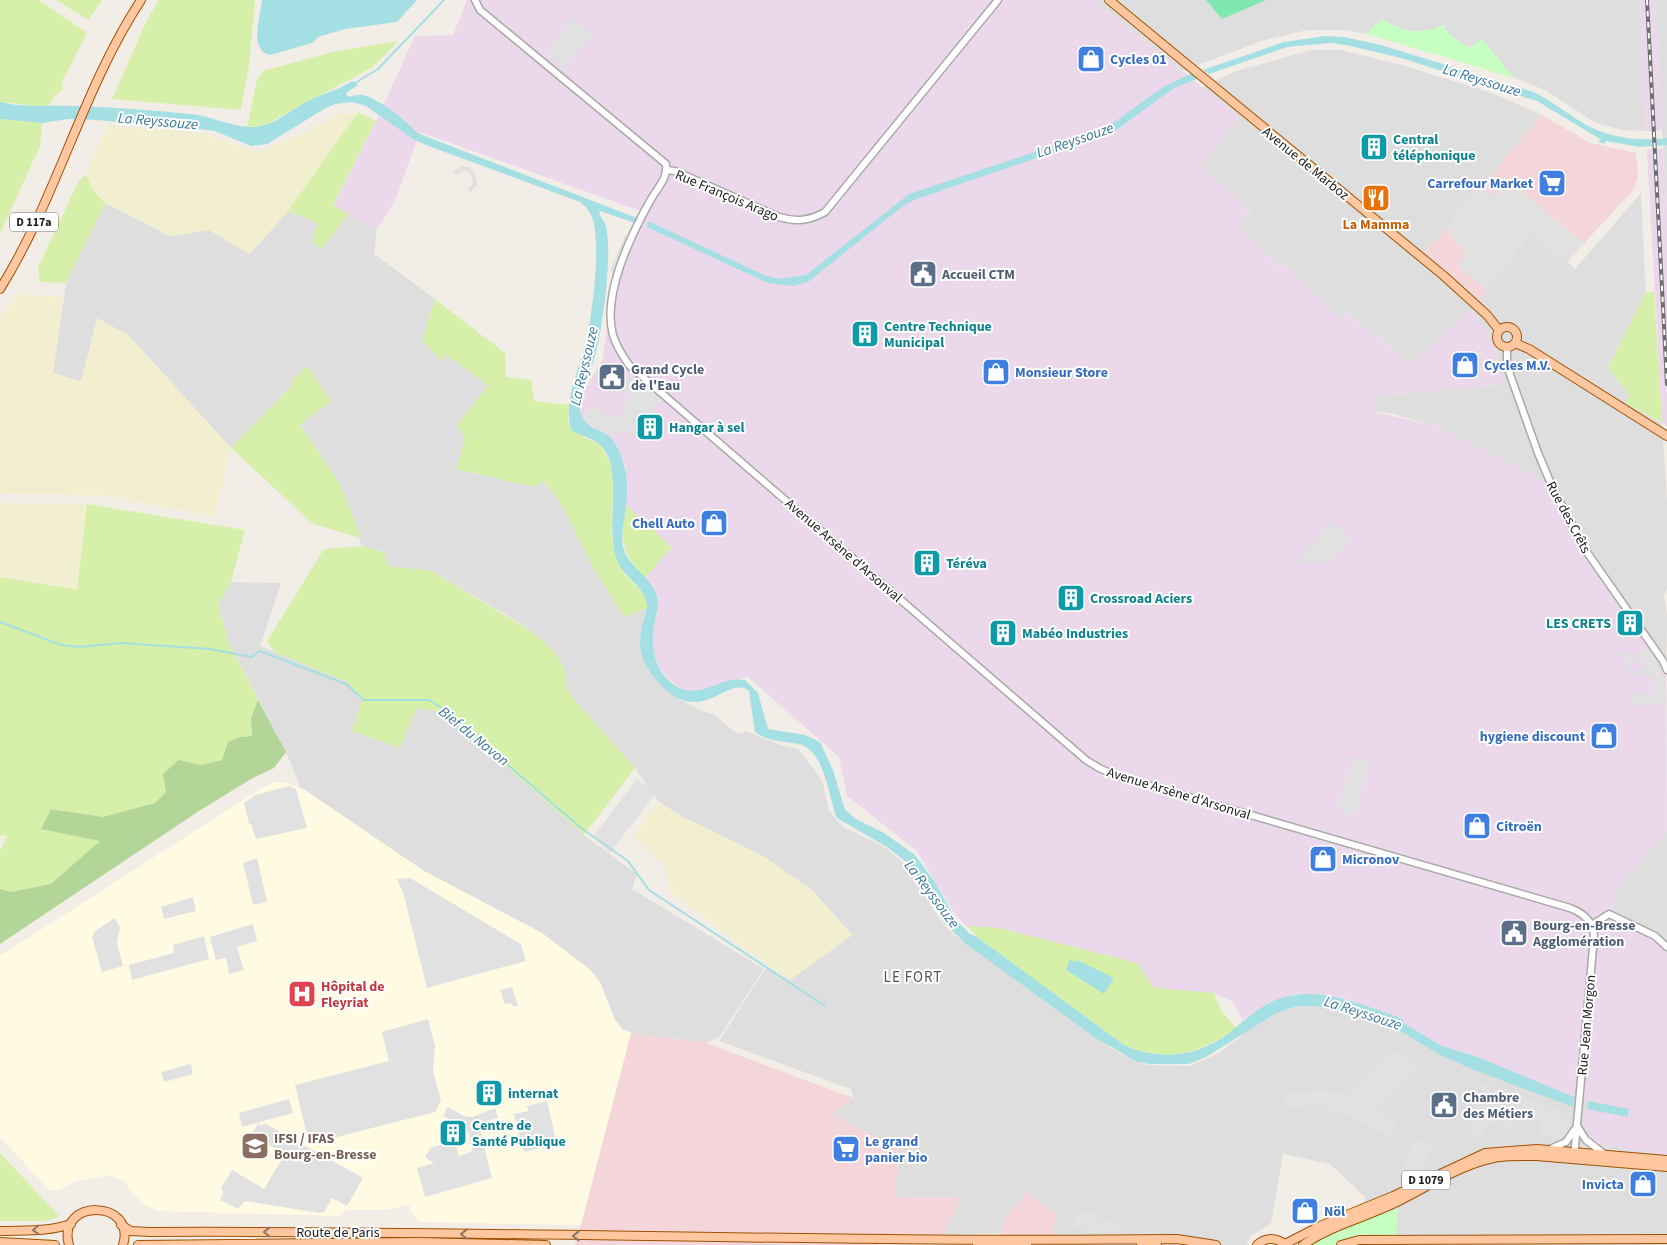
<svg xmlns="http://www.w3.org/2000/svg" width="1667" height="1245" font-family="'Source Sans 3',sans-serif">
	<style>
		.residential { fill: #dfdede }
		.commercial { fill: #f4d5d9 }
		.industrial { fill: #ecd8eb }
		.education { fill: #fffbe3 }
		.farmland { fill: #f2efd1 }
		.grass { fill: #d7f0a9 }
		.forest { fill: #b3d598 }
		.park { fill: #c6ffc1 }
		.pitch { fill: #7ee8af }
		.parking { fill: #e1e1e1 }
		.water { fill: #a4dfe4 }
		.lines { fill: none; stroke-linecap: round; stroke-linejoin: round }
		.stream { stroke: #a4dfe4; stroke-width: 2 }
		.minor-casing { stroke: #a8a8a8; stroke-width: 9 }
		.major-casing { stroke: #9e5100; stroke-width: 10 }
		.minor { stroke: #fff; stroke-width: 6 }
		.major { stroke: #ffc79f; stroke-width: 8 }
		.rail-casing { stroke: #6f6f6f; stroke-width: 4 }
		.rail { stroke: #fff; stroke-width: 2; stroke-dasharray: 5.5; stroke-linecap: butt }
		.oneway { stroke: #907460 }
		.labels { text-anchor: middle; stroke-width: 4; stroke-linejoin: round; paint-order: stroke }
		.shield { fill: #fff; stroke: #646464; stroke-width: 1 }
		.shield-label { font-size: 12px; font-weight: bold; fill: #212121 }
		.shop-label { font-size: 14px; font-weight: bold; fill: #366cbe; stroke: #fff; text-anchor: start }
		.culture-label { font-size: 14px; font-weight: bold; fill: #0d838f; stroke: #fff; text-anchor: start }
		.street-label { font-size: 14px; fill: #212121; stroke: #fff }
		.food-label { font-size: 14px; font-weight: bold; fill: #c56008; stroke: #fff }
		.service-label { font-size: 14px; font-weight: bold; fill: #4e5e75; stroke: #fff; text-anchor: start }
		.health-label { font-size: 14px; font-weight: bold; fill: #be3a42; stroke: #fff; text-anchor: start }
		.education-label { font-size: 14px; font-weight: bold; fill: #785e54; stroke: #fff; text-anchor: start }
		.water-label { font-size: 15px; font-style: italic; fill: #39789a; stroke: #fff }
		.neighbourhood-label { font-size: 15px; letter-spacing: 1px; fill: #545454; stroke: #fff }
	</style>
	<rect width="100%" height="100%" fill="#f2ede7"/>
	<path class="residential" d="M1092,0H1640L1645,131L1622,130L1596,123L1545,90L1514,78L1482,40L1469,48L1449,34L1443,25L1428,31H1410L1399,29L1381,19L1367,34L1347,30H1307L1262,41L1182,71Z
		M1655,0H1667V208L1662,130Z
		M1311,50H1341L1405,66L1489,92L1542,115L1425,252L1481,300L1488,285L1533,232L1575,269L1641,193L1646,293L1608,368L1629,394L1626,403L1662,423L1667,502V588L1664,596L1667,616L1666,672L1584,548L1559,490L1439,427L1389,413L1376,412L1375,396L1504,384L1472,308L1411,364L1348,314L1341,319L1286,266L1283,268L1237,226L1251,211L1200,167L1240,117L1202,87L1236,71Z
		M105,203L170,236L209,230L250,254L288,211L319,223L321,249L349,214L377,229L374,254L435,299L422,340L443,361L445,353L488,385L457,425L544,481L562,505L591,564L624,617L648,607L639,637L677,698L702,711L713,714L738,734L746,731L780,745L798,749L822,780L829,811L843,827L883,846L903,862L943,924L953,934L1097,1039L1119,1053L1147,1065L1190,1066L1217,1054L1243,1035L1236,1028L1260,1008L1307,994L1588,1101L1585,1122L1597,1143L1603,1145L1667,1155V1245H1355L1365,1197L1330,1164L1283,1154L1271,1223L1250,1237L1247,1245H1050L1056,1214L1005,1220L1001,1233L943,1235L961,1198L895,1197L899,1149L832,1115L853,1098L851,1089L719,1041L766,968L790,980L852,935L812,890L763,856L681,816L659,802L635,768L572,697L567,688L564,667L547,644L518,622L431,571L387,566L385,553L362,546L339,482L300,425L308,366L292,380L293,385L231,448L128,335L97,319L81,382L53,373L66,283Z
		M231,582L281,583L260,646L348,682L362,701L352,731L416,708L445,712L584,835L637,874L632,889L764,969L719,1037L706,1043L631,1033L622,1029L614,1018L600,982L589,969L542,933L424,871L301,789L286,752L229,644L218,605Z
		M1667,831V942L1612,913L1617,889Z"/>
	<path class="commercial" d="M1542,115L1590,143L1636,153L1638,176L1634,189L1567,262L1533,232L1488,285L1481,301L1425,253Z
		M631,1033L706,1043L853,1098L832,1115L899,1149L895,1197L961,1198L943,1235L882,1236L878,1245H575Z
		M1026,1192L1056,1214L1050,1245H997L1005,1220Z"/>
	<path class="industrial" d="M467,0H1092L1240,117L1200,167L1251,210L1237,226L1282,268L1285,265L1341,319L1347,314L1411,364L1472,308L1493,344L1505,384L1376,396V412L1439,427L1551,484L1584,548L1666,672L1667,831L1617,889L1612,913L1667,942V1155L1603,1145L1593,1140L1587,1131L1585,1122L1588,1101L1541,1084L1478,1057L1442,1046L1403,1023L1396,1016L1339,997L1297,994L1269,1002L1243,1020L1232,1001L1214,993L1154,988L1137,963L998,928L966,926L955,914L916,850L847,796L839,757L748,677L696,692L683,689L669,680L659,668L652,649L654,624L657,615L651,585L645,578L672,547L626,506V468L616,445L594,427L584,423L580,416L584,391L603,359L613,278L611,270L625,236L632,231L640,211L420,132L395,201L377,229L333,206L376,121L415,36L453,35Z
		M1640,0H1655L1662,130L1645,131Z
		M1663,148L1667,208V426L1662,423L1647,150Z"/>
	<path class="education" d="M275,782L289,783L305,790L424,871L542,933L589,969L600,982L614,1018L622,1029L631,1033L581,1225L420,1222L412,1214L409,1205L383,1210H345L339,1216L158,1211L143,1204L123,1181L110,1175L75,1181L59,1191L49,1190L0,1137V956L262,788Z"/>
	<path class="farmland" d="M358,112L288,211L250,254L209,230L170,236L105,203L92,189L86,174L107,126L182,131L209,135L257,152L279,144L338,115Z
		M20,291L35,295L63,297L53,373L81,381L97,318L128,335L231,448L214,517L106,496L0,493V317Z
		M0,503L87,504L77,590L0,577Z
		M659,802L681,816L763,856L812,890L852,935L790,980L718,929L670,892L665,866L633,836Z"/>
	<path class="grass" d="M0,0H39L87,33L61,84L63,90L55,95L48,107L0,102Z
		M56,0H102L88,20Z
		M159,0H255L249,65L241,110L112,99L147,20Z
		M399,41L373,67L263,126L247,127L257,79L263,71L332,52Z
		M358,112L376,121L333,205L349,214L321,249L312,241L318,223L288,211Z
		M0,119L42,123L40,146L0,234Z
		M86,174L92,189L105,203L66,283L40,282L38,268L78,182Z
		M1654,291L1662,423L1626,403L1629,394L1608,368L1646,293Z
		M435,299L505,353L506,377L531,380L534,401L569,405L568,422L585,438L600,444L611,465L613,475L612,537L624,574L643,592L648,607L624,617L591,564L562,505L544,481L534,487L456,469L465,439L457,425L488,385L445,354L442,362L422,340Z
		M307,366L331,401L300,425L339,482L361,538L313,524L231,448L293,385L292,380Z
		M87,504L245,530L231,582L218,605L229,644L258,700L251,718L252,736L240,737L222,760L201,765L155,803L103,817L51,809L42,829L101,841L51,884L11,892L0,889V851L7,835L0,836V577L77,590Z
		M626,506L672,547L645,578C620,553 621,539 626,506Z
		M362,546L385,553L387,566L431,571L526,628L547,644L557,656L564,668L567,688L572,697L635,768L584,835L445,712L416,708L400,748L352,731L362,701L348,682L274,652L267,641L324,549Z
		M967,926L998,928L1137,963L1154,988L1214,993L1221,1010L1236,1028C1202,1054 1164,1063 1124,1045L977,937Z
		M0,1153L60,1217L45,1221H0Z"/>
	<path class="forest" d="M258,700L286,752L274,768L251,779L199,811L0,944V889L11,892L51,884L100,841L41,829L51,809L103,817L155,803L166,792L163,774L179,760L201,765L222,760L228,742L240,737L252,736L251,718Z"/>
	<path class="park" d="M1381,19C1405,32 1418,36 1443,25L1449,34L1469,48L1482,39L1514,78L1367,34Z
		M1398,1203L1396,1237H1349L1336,1245H1307L1313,1241Z"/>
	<path class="pitch" d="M1206,0H1266L1222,19Z"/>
	<path class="parking" d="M572,18L593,34L564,69L548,55L550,52L547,49Z
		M461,166L469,167L476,175L477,185L470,193L468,189L473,183L471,174L465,171L456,175L452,172Z
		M1512,177L1527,190L1524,194L1584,243L1567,262L1532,232L1486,290L1457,266L1468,253L1457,244L1446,227L1481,186L1493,196Z
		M632,231L613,278L611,270L625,236Z
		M632,373L661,399L634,437L621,429L613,439L583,419L593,405L616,420L631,397L621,390Z
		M1331,522L1350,539L1332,561L1326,564L1296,561Z
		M1651,648L1661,664L1667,703L1634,706V693H1648L1649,697H1653L1654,676H1636V669H1649V667L1647,669L1639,659L1642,656H1640L1626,671L1624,668L1629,662L1618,655L1625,650L1634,657L1642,649L1645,651Z
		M1353,756L1370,761L1354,816L1337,810Z
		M637,779L656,793L610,853L593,837Z
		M289,786L296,789L307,828L256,839L251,824H249L244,803L255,795Z
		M257,858L267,902L253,905L243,863Z
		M410,878L521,944L526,961L427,988L403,892L397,879Z
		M193,897L196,911L164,919L161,907Z
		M115,918L120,927L117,943L123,966L102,972L92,937L95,931Z
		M253,924L257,941L237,947L244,970L229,974L226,958L216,960L210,937Z
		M204,936L209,959L132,980L129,965L174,953L173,945Z
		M512,987L518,1005L513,1007L511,1003L505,1004L500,990Z
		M428,1019L435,1046L433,1071L441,1100L435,1112L317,1142L307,1135L295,1085L389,1061L382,1032Z
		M1397,1050L1421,1065L1404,1076L1399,1087L1377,1107L1375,1112L1396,1121L1389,1135L1321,1105L1285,1107L1284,1094L1322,1090L1346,1096Z
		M191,1064L193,1074L164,1082L161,1072Z
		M1482,1086L1520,1097L1508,1130L1489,1123L1480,1140L1470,1135L1476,1123L1470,1120Z
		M1521,1097L1561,1109L1559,1113L1565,1119L1570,1120L1567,1134L1559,1138L1539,1136L1541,1116L1539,1115L1537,1120L1515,1113Z
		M289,1099L293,1113L242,1127L239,1113Z
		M547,1101L557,1144L524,1152L514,1114L528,1111L527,1106Z
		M448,1107L464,1116L472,1117L495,1108L498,1118L487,1121L480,1129L492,1178L425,1197L417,1168L434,1163L425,1157L430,1148L447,1143L449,1147L456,1146L459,1156L471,1152L472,1149L468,1131L443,1116Z
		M264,1123L363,1178L347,1206L332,1198L324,1212L319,1213L245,1201L238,1209L220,1200L223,1194L221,1188L232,1170L264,1189L285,1154L255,1137V1135L252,1133L258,1124L262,1126Z
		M1415,1137L1433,1145L1423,1168L1414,1172L1403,1167Z
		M1083,1211L1121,1225V1232H1086L1072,1227L1077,1212L1081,1214Z"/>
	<path class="water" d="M262,0H417L397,22L345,29L318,37L312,43L270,55C248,51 261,15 262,0Z
		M1325,36L1344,37L1381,45L1528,90C1546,97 1561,109 1578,120C1604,137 1636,142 1667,138V145L1640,147L1606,141L1604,144L1599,142L1600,139L1537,101L1401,58L1346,45L1330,43L1287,47L1209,74L1203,70L1284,42Z
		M1192,73L1199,78L1174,88L1115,131L914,200L903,206L808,282L793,286L768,283L647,227L648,221L764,275L779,279L806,275L909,194L1097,131L1116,121L1163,87Z
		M353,81L358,85L346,93L348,97C353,96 357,94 363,95C379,99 407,121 417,133L637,218L635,223L600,211L599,214C602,218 605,222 606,227C613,253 602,337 593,363C589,374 577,386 578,397C582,440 603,420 617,447C628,468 629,489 625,513C624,524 621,536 623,547C628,567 649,575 656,593C660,605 656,615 654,626C650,647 655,671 673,684C699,703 719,675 745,680L758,693L768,729L805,735L820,742L833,770L845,810L856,819L884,833L915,855L935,882L956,920L970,934L977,937L1124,1045C1159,1061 1197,1057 1228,1034C1248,1018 1263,1001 1289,996C1325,988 1362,1005 1396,1016L1404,1021L1403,1023L1442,1046L1478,1057L1574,1097L1573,1107L1474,1070L1440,1055L1404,1033L1382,1024L1347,1011L1315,1006H1297L1276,1013L1206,1057L1189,1064H1148L1136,1061L1097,1039L966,944L944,923L928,893L905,861L887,847L837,818C829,799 825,750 799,744C782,741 770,742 755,732L749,691C726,672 697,739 649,670C639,657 638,638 643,623C644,617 648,610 647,605C644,585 625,579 618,562C603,529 626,467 599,444C592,438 580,435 572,431C562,404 577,375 584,349C592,320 601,249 593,220C591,213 586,207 580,202L426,145L413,139L366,106L352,102L335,104L324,109L267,144L251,146L215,131L190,128L96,120L69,119L42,123L0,119V102C24,108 48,105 72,106C112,107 151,110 191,114C213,116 239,131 261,126C277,123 294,108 308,101C324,93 338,90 353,81Z
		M1070,960L1074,962L1077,960L1114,978L1104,994L1066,970Z
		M1588,1101L1629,1109L1628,1117L1587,1109Z"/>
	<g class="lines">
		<path class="stream" d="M355,83L378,69L444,0
			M0,622L61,645L79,647L121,643L210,649L252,657L260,651L346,684L364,700H429L442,708L581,828L628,861L649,890L825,1006"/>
		<defs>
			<path id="minor" d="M475,0L480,10L666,164C668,179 657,188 650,201C631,235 602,295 613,335C616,346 622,355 629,365L1086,760L1099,768L1117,776L1570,908C1583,913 1594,922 1594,937L1574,1157
				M667,170L675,171L779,217C796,222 809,221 825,212L998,0
				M1507,347V366L1538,453L1551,484L1584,548L1663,661L1667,670
				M1592,925L1609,914L1655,936L1667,947
				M1550,1149L1566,1142L1577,1126L1586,1140L1603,1153"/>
			<path id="major" d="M1109,0L1444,276L1487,315L1499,330
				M0,289C57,198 82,90 141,0
				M1497 337a10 10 0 1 1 20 0a10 10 0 1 1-20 0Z
				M1515,343L1529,349L1667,436
				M121,1225L131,1231L149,1232C492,1230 834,1243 1177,1239L1216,1245
				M0,1231C25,1230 48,1232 71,1224
				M0,1242L55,1245
				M1285,1244L1320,1226L1393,1196L1485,1153L1537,1149L1667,1160
				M69,1245C56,1198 137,1199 123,1245
				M138,1245L418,1242L546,1245
				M977,1245L1027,1244
				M1141,1245H1157
				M1257,1245C1266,1237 1276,1237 1286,1245
				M1303,1245C1330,1226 1363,1218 1393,1204C1424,1189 1453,1169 1486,1160C1502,1155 1519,1156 1536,1156L1667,1167
				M1341,1245L1359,1240L1667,1239"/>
		</defs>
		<use href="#minor" class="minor-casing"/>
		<use href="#major" class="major-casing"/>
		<use href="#minor" class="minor"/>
		<use href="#major" class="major"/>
		<defs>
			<path id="rail" d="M1647,0L1667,384"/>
		</defs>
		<use href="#rail" class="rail-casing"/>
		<use href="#rail" class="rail"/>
	</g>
	<defs><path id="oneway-chevron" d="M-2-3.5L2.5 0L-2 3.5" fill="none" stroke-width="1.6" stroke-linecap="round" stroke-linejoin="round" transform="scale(1.25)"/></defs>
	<g class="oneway">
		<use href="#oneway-chevron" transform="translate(36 1230) rotate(177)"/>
		<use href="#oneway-chevron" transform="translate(267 1232) rotate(-180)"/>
		<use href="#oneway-chevron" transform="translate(464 1234) rotate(-179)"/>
		<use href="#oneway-chevron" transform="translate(576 1236) rotate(-180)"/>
	</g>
	<defs>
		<symbol id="shop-square" viewBox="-11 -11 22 22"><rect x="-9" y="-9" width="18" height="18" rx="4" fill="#3f7fe0" stroke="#fff"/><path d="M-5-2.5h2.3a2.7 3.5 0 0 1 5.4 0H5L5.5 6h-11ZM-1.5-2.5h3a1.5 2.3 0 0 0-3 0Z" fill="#fff"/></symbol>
		<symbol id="building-square" viewBox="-11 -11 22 22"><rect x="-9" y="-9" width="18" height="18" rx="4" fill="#0f9aa8" stroke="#fff"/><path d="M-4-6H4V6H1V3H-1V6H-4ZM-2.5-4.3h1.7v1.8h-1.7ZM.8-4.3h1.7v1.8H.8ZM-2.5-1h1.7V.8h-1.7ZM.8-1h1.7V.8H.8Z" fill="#fff"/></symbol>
		<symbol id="supermarket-square" viewBox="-11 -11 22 22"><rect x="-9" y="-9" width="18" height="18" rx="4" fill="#3f7fe0" stroke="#fff"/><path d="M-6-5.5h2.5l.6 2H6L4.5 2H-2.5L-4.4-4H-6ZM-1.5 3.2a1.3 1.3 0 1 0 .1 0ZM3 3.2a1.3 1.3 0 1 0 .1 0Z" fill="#fff"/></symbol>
		<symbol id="restaurant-square" viewBox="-11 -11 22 22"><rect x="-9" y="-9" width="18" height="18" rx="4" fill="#e8710a" stroke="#fff"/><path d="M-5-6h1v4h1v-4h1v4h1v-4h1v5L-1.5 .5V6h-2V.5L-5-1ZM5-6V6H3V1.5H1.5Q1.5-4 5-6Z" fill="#fff"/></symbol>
		<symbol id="civic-square" viewBox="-11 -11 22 22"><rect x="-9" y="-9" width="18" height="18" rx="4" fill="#5c6f8a" stroke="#fff"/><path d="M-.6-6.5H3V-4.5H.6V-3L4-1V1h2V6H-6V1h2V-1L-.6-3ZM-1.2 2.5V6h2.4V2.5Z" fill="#fff"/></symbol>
		<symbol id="hospital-square" viewBox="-11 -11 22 22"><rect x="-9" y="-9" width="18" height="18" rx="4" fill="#e0444e" stroke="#fff"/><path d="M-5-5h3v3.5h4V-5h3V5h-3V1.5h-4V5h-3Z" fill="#fff"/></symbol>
		<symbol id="university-square" viewBox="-11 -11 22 22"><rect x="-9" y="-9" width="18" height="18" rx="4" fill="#8d6e63" stroke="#fff"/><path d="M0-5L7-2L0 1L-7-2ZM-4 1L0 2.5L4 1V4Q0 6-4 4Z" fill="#fff"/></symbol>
	</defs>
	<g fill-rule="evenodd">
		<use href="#shop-square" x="1075" y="43" width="32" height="32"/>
		<use href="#building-square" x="1358" y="131" width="32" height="32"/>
		<use href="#supermarket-square" x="1536" y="167" width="32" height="32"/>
		<use href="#restaurant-square" x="1360" y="182" width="32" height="32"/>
		<use href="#civic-square" x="907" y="258" width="32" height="32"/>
		<use href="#building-square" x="849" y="318" width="32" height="32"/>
		<use href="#shop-square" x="1449" y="349" width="32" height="32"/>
		<use href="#shop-square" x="980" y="356" width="32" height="32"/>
		<use href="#civic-square" x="596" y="361" width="32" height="32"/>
		<use href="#building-square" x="634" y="411" width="32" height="32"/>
		<use href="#shop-square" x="698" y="507" width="32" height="32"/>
		<use href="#building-square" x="911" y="547" width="32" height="32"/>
		<use href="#building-square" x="1055" y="582" width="32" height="32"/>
		<use href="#building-square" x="1614" y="607" width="32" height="32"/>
		<use href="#building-square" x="987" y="617" width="32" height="32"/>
		<use href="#shop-square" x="1588" y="720" width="32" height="32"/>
		<use href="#shop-square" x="1461" y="810" width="32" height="32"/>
		<use href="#shop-square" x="1307" y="843" width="32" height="32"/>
		<use href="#civic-square" x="1498" y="917" width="32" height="32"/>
		<use href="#hospital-square" x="286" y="978" width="32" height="32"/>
		<use href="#building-square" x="473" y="1077" width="32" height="32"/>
		<use href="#civic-square" x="1428" y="1089" width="32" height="32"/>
		<use href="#building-square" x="437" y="1117" width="32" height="32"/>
		<use href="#university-square" x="239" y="1130" width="32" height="32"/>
		<use href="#supermarket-square" x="830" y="1133" width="32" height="32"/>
		<use href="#shop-square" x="1627" y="1168" width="32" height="32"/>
		<use href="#shop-square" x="1289" y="1195" width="32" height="32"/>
	</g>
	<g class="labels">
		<g class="shield">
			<rect x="10" y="212.5" width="48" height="19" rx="4"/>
			<rect x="1402" y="1170.5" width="48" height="19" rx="4"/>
		</g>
		<g class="shield-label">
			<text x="34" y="226">D 117a</text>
			<text x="1426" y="1184">D 1079</text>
		</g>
		<g class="shop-label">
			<text x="1110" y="64">Cycles 01</text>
			<text x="1533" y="188" text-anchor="end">Carrefour Market</text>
			<text x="1484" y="370">Cycles M.V.</text>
			<text x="1015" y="377">Monsieur Store</text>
			<text x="695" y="528" text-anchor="end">Chell Auto</text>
			<text x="1585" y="741" text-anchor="end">hygiene discount</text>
			<text x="1496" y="831">Citroën</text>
			<text x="1342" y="864">Micronov</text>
			<text x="865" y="1146">Le grand<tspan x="865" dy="16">panier bio</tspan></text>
			<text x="1624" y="1189" text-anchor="end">Invicta</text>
			<text x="1324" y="1216">Nöl</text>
		</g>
		<g class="culture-label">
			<text x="1393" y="144">Central<tspan x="1393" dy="16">téléphonique</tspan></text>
			<text x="884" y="331">Centre Technique<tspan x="884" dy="16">Municipal</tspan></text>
			<text x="669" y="432">Hangar à sel</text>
			<text x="946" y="568">Téréva</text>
			<text x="1090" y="603">Crossroad Aciers</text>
			<text x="1611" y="628" text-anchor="end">LES CRETS</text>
			<text x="1022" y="638">Mabéo Industries</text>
			<text x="508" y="1098">internat</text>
			<text x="472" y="1130">Centre de<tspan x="472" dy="16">Santé Publique</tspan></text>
		</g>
		<g class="street-label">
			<text transform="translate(1306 163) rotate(39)" y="5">Avenue de Marboz</text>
			<text transform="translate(727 195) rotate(23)" y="5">Rue François Arago</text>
			<text transform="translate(1569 517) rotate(62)" y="5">Rue des Crêts</text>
			<text transform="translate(844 550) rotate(41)" y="5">Avenue Arsène d'Arsonval</text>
			<text transform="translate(1179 793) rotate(17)" y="5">Avenue Arsène d'Arsonval</text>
			<text transform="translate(1586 1025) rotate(-85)" y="5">Rue Jean Morgon</text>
			<text x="338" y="1237">Route de Paris</text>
		</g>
		<g class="food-label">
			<text x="1376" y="229">La Mamma</text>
		</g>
		<g class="service-label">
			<text x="942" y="279">Accueil CTM</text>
			<text x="631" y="374">Grand Cycle<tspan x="631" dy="16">de l'Eau</tspan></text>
			<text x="1533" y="930">Bourg-en-Bresse<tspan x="1533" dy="16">Agglomération</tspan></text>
			<text x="1463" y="1102">Chambre<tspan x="1463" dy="16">des Métiers</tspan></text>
		</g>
		<g class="health-label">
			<text x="321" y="991">Hôpital de<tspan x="321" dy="16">Fleyriat</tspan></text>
		</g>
		<g class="education-label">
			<text x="274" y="1143">IFSI / IFAS<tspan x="274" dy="16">Bourg-en-Bresse</tspan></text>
		</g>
		<g class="water-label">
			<text transform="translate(1482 80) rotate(17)" y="5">La Reyssouze</text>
			<text transform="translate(158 121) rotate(5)" y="5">La Reyssouze</text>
			<text transform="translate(1075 140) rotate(-19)" y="5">La Reyssouze</text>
			<text transform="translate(584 366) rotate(-77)" y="5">La Reyssouze</text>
			<text transform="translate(474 736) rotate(39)" y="5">Bief du Navon</text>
			<text transform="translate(932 894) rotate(53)" y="5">La Reyssouze</text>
			<text transform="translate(1363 1013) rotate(18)" y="5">La Reyssouze</text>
		</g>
		<g class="neighbourhood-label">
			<text x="913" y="982">LE FORT</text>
		</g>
	</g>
</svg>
